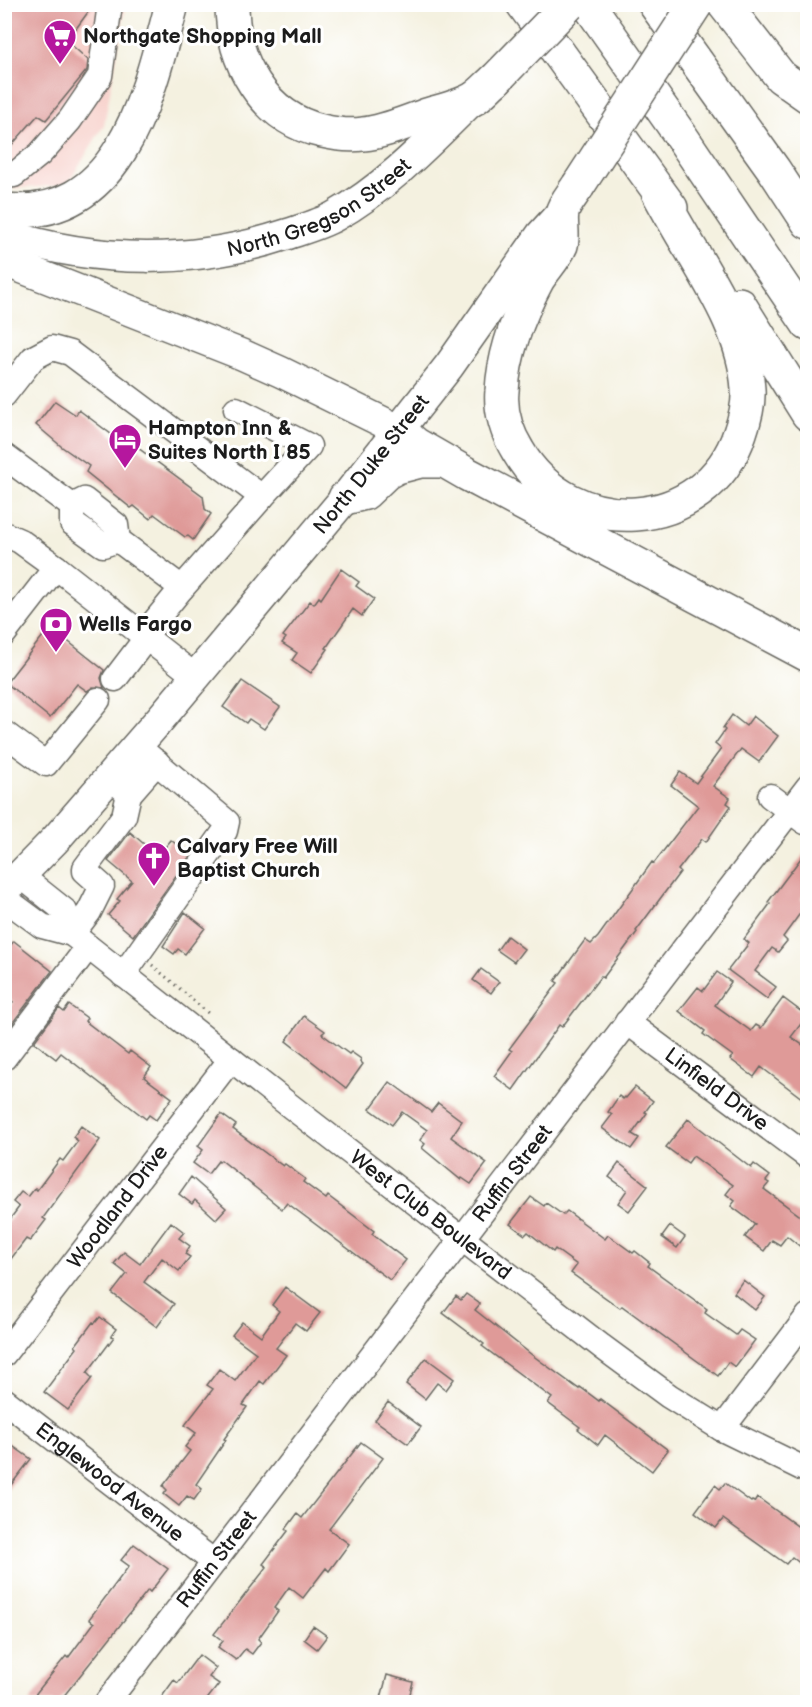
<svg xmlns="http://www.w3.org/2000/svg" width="812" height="1707" font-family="'Balsamiq Sans',sans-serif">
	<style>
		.built { fill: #f7d0ca }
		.building { fill: #df9a98 }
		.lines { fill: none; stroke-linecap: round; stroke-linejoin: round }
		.minor-casing { stroke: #686761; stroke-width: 27 }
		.major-casing { stroke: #686761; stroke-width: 33 }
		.highway-casing { stroke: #686761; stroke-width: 36 }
		.path { stroke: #686761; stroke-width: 3; stroke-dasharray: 1.5 4.5; stroke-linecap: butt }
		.minor { stroke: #fff; stroke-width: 24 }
		.major { stroke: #fff; stroke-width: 30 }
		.highway { stroke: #fff; stroke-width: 33 }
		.highway-bridge-casing { stroke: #686761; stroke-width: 36; stroke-linecap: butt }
		.highway-bridge { stroke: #fff; stroke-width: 33 }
		.labels { text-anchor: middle; stroke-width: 6; stroke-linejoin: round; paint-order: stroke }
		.poi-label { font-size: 21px; font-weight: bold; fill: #1c1c1c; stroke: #fff; text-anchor: start }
		.street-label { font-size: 21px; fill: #1c1c1c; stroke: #fff }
	</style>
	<rect width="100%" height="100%" fill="#fff"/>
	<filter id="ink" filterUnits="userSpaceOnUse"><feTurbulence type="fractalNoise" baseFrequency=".0167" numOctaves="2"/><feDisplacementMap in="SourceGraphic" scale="12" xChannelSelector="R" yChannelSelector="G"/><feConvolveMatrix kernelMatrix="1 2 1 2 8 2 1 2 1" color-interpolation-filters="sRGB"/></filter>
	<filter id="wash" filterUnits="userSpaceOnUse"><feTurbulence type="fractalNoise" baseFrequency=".008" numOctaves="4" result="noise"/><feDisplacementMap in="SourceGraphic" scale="24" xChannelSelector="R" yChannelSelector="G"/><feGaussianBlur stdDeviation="1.35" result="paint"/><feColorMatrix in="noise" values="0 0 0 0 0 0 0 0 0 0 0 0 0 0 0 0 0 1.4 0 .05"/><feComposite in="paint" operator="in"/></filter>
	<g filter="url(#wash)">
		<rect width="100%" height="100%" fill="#f4f1e0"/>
		<path class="built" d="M5,5H126L104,125L67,185L5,189Z"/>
		<g id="blocks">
			<path class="building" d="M4,4H94L67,41L88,60L87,70L46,120L38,115L4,154Z
				M55,401L76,415L79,410L115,437L119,434L203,496L205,509L211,514L193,540L188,536L185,537L154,514L150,519L134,506L131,508L86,472L89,466L62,447L36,425Z
				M341,569L359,582L356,586L374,599L362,616L353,609L326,648L328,649L311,673L292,660L297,653L282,643L286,638L283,636L310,601L314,604L319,597L321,599Z
				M50,627L104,670L101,678L104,688L93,687L87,691L77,684L50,718L6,683Z
				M242,681L280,707L264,729L249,719L246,723L223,707Z
				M732,715L746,726L753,716L778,736L759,762L741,749L713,786L730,798L727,803L731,806L706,842L702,839L695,848L678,870L680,872L636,931L637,932L603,978L601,976L562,1027L559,1025L513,1090L494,1076L512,1051L509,1049L558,983L555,981L585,940L591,944L598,937L652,862L654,863L698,806L671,785L680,772L696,783L721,749L715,744L725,730L723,728Z
				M130,832L158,856L171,840L190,856L133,936L108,915L120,901L117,899L132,881L108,861Z
				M807,850V891L801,899L807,904L783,937L787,941L778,952L772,948L755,971L776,987L767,999L728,970L749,943L744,939L770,904L768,902Z
				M185,912L205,928L185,954L178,949L174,954L163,946Z
				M507,936L524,949L514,962L497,950Z
				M14,941L52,971L4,1034V1014L13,1002L4,995V953Z
				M481,969L499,982L491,993L473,980Z
				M717,972L731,982L715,1005L751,1031L756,1025L761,1028L783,998L807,1016L791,1037L807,1048V1102L761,1067L754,1077L730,1059L733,1056L703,1034L705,1031L679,1011L698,987L703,991Z
				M69,1005L87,1018L85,1021L128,1054L130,1051L151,1067L144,1077L172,1098L156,1120L149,1115L146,1119L61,1053L56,1059L34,1042L59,1008L64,1012Z
				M304,1016L325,1031L322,1034L349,1054L351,1052L361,1059L360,1061L363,1064L346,1088L286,1041Z
				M390,1082L431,1112L438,1103L462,1121L451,1137L487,1163L471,1184L462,1178L461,1180L422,1148L425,1144L420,1140L427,1130L402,1112L392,1125L370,1109Z
				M635,1087L653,1101L645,1112L647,1113L632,1134L639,1138L631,1149L602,1128L612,1115L608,1112L619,1096L623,1099L625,1097L626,1098Z
				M221,1114L236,1125L233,1129L283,1166L285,1164L305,1179L303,1182L326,1199L328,1196L374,1231L372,1234L406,1260L390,1280L287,1203L282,1209L221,1160L219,1162L218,1161L208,1174L193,1163L203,1150L198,1146Z
				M688,1119L751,1168L754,1164L770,1176L766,1181L769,1183L764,1189L807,1221V1252L787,1236L780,1245L772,1240L764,1251L745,1237L755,1224L731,1206L735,1201L726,1194L733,1185L693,1156L688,1163L666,1147Z
				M81,1126L100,1140L43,1218L46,1220L30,1241L26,1239L4,1268V1227L19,1207L13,1202L21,1192L28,1197L35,1188L37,1190L60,1159L63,1161L78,1141L73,1137Z
				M619,1163L648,1186L629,1211L618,1203L627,1190L609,1177Z
				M191,1177L226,1208L216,1219L195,1200L192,1204L179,1194Z
				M531,1197L544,1206L546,1203L563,1215L567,1211L605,1239L608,1235L633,1253L635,1251L650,1263L648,1266L707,1309L705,1313L736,1335L740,1330L755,1340L735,1367L728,1362L718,1376L622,1306L620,1308L571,1273L577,1265L555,1249L553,1252L528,1232L525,1235L510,1224Z
				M171,1222L184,1232L179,1238L190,1246L185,1254L190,1257L179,1271L162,1258L144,1282L174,1304L157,1327L112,1293L127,1274L114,1264L124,1252L140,1264Z
				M670,1226L685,1237L677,1248L662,1237Z
				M743,1280L765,1297L755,1310L734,1293Z
				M285,1287L320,1313L306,1331L295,1323L276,1348L286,1355L264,1384L260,1381L243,1405L247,1407L224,1439L226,1440L196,1484L202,1489L194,1500L187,1496L179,1506L164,1494L167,1490L163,1486L190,1451L185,1447L196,1433L185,1425L213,1389L207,1385L219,1369L235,1381L256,1353L232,1335L242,1322L261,1336L279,1311L272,1305Z
				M466,1294L480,1304L475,1310L532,1355L579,1389L580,1387L599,1401L600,1399L668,1450L652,1471L605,1435L598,1445L578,1429L580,1427L548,1403L552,1398L482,1346L484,1344L443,1313L456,1296L461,1300Z
				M100,1317L116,1329L111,1336L114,1337L87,1373L92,1378L68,1410L44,1392L77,1348L75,1346L93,1322L95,1323Z
				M426,1358L454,1379L446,1390L437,1383L425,1399L406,1384Z
				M388,1402L421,1427L408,1444L375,1420Z
				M4,1440L31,1459L4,1494Z
				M361,1442L383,1458L329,1529L349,1544L329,1571L326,1568L303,1598L289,1587L274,1608L278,1611L258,1639L261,1642L252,1654L245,1649L236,1660L218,1647L223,1641L214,1634L267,1567L263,1564L288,1531L286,1529L297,1514L302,1518Z
				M725,1483L751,1502L752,1501L754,1502L757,1497L807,1533V1569L792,1557L786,1564L723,1519L716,1528L695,1512L715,1485L720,1489Z
				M134,1544L168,1569L150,1592L148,1590L59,1702H29L66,1656L68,1658L94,1623L89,1619L129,1566L121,1560Z
				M313,1626L327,1636L317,1649L304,1639Z
				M199,1655L216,1668L209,1677L219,1684L205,1702H158L174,1680L178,1683Z
				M387,1675L413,1682L408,1702H380Z"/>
		</g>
	</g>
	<g filter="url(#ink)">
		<use href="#blocks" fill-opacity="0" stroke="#686761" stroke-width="1.5"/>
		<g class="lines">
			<defs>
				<g id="minor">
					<path d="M4,176L14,175L40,154L70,120L100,76L110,4"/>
					<path d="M4,395L33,358L52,348L70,353L262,497L182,588L118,540L116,525L84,500L72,506"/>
					<path d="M236,409L309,446L262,497"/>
					<path d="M4,456L72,506"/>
					<path d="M72,506V523L103,545L118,540"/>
					<path d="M4,534L20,541L56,567L195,676"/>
					<path d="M4,634L56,567"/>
					<path d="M115,679L147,637L155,621L182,588"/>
					<path d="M4,733L46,764L98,700"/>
					<path d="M118,784L129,794L157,762"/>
					<path d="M770,796L805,822"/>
					<path d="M21,876L65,911L72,934"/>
					<path id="s1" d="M4,898L42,926L72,934L289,1105L601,1346L669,1396L722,1429L808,1471"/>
					<path d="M72,934L89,912L102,886L85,871V868L124,816L129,794"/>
					<path d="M123,975L225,831L227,822L137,746"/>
					<path id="s2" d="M627,1022L808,1157"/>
					<path d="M4,1058L88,947"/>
					<path id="s3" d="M4,1354L231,1059"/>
					<path id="s4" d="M4,1400L214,1562"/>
					<path d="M722,1429L808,1316"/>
					<path id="s5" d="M107,1702L808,787"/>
				</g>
				<g id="major">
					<path id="s6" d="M4,234C97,264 195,265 288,234C303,229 321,224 335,216C387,187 431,140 474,98"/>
					<path d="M4,261L243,355L281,372L399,430"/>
					<path id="s7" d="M4,892L55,840L161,718L345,498L449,366L541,235L562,212"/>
				</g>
				<path id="highway" d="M232,4C232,61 263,118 322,131C335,134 350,136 363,134C384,132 404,123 424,116C439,111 464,106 476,97C483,92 489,85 496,79
					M523,4L671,208
					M588,4L681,136L808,324
					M655,4L774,170L808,222
					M724,4L781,77L808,96
					M578,186C573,194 564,204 562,213C560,223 564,235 561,245C556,257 545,268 538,279C519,314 504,351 502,391C500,411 507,433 518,451C570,541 706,535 740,433C745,419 749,404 748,389C745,339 717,293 692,251C680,232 669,212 658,192
					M4,210C122,222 149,92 172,4
					M739,304L808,414
					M399,430L415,444L467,474L808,655
					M345,498L365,493L386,473L397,467L420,461H443"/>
			</defs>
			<use href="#minor" class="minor-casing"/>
			<use href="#major" class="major-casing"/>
			<use href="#highway" class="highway-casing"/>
			<path class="path" d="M152,965L208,1013"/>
			<use href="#minor" class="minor"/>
			<use href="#major" class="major"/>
			<use href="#highway" class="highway"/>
			<defs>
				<path id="highway-bridge" d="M496,79L569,4
					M578,186L696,4"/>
			</defs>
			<use href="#highway-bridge" class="highway-bridge-casing"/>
			<use href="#highway-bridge" class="highway-bridge"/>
		</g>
	</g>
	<defs>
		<symbol id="supermarket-pin" viewBox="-11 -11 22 30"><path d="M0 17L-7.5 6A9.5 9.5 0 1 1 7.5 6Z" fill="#b5179e" stroke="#fff"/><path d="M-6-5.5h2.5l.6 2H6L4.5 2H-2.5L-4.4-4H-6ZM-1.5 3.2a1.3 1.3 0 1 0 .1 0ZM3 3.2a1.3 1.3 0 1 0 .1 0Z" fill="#fff"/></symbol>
		<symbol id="hotel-pin" viewBox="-11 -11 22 30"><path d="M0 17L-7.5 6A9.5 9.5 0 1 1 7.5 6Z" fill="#b5179e" stroke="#fff"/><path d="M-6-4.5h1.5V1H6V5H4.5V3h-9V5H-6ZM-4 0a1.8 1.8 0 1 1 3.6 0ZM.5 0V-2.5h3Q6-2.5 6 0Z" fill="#fff"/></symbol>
		<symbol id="bank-pin" viewBox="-11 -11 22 30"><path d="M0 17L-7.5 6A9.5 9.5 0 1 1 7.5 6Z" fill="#b5179e" stroke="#fff"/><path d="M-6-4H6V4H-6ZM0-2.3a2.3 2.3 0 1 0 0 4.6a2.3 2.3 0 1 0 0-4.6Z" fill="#fff"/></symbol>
		<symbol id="church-pin" viewBox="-11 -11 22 30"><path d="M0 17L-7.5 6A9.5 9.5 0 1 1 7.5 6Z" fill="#b5179e" stroke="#fff"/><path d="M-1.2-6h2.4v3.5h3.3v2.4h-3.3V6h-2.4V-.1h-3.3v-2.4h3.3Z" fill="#fff"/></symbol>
	</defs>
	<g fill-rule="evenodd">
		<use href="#supermarket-pin" x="41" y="17" width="38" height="52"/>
		<use href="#hotel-pin" x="106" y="421" width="38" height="52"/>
		<use href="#bank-pin" x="37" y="605" width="38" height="52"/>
		<use href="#church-pin" x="135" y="839" width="38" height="52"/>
	</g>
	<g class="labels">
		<g class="poi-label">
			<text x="83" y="43">Northgate Shopping Mall</text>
			<text x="148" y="435">Hampton Inn &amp;<tspan x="148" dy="24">Suites North I 85</tspan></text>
			<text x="79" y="631">Wells Fargo</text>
			<text x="177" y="853">Calvary Free Will<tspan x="177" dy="24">Baptist Church</tspan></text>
		</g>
		<g class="street-label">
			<text dy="7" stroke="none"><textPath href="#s6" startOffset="328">North Gregson Street</textPath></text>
			<text dy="7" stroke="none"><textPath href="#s7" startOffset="564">North Duke Street</textPath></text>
			<text dy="7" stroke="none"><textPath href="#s2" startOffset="112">Linfield Drive</textPath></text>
			<text dy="7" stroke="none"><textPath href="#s5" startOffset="666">Ruffin Street</textPath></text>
			<text dy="7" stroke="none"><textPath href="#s3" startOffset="186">Woodland Drive</textPath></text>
			<text dy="7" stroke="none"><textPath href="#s1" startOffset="534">West Club Boulevard</textPath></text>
			<text dy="7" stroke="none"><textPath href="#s4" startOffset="134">Englewood Avenue</textPath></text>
			<text dy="7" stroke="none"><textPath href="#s5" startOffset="180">Ruffin Street</textPath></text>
		</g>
	</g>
	<rect width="812" height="1707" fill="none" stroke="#fff" stroke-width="24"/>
</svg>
